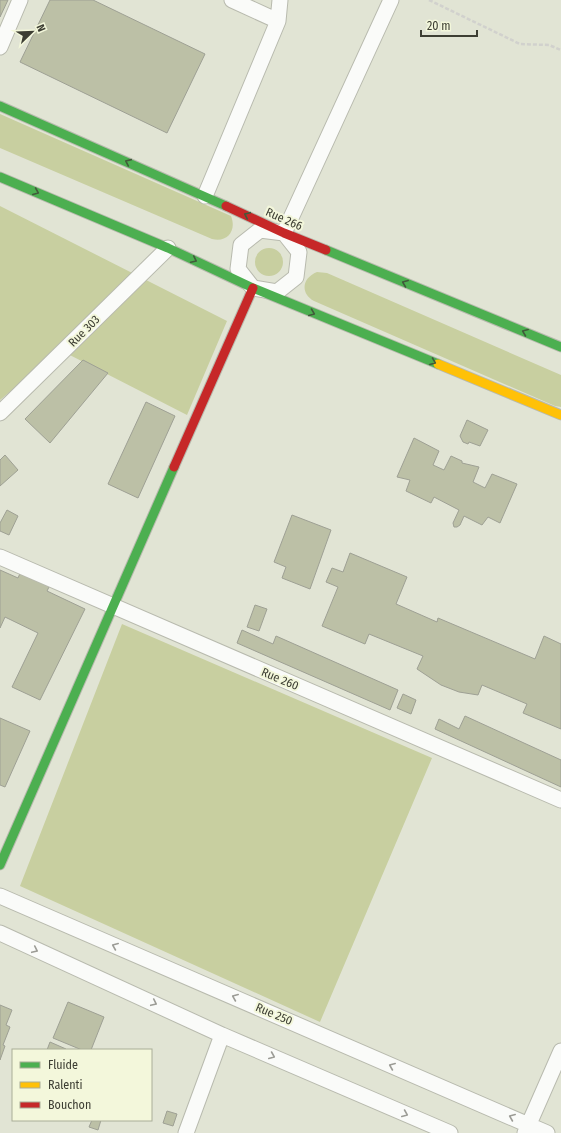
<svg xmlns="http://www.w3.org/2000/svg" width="561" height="1133" font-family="'Fira Sans Condensed',sans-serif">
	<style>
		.green { fill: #c8cfa0 }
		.building { fill: #bcc0a6; stroke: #9ea094 }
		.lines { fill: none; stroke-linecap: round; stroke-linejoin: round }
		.street-casing { stroke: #b8baae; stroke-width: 17 }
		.fast-casing { stroke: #b8baae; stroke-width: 11 }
		.slow-casing { stroke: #b8baae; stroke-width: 11 }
		.jam-casing { stroke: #b8baae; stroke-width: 11 }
		.path { stroke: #d1d1cd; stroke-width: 2.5; stroke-dasharray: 4 2; stroke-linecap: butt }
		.street { stroke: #fafbf9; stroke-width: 15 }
		.fast { stroke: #4caf50; stroke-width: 9 }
		.slow { stroke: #ffc107; stroke-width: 9 }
		.jam { stroke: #c62828; stroke-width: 9 }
		.oneway { stroke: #415a3a }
		.oneway2 { stroke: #9c9c96 }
		.labels { text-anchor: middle; stroke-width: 4; stroke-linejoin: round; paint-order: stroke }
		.street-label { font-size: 12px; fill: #3d3e33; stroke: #f3f7db }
	</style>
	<rect width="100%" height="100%" fill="#e1e4d4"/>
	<path class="green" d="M0,114L231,216C237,231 227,243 212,239L0,148Z
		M0,206L227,321L187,415L60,350L0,400Z
		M255 262a14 14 0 1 1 28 0a14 14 0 1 1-28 0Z
		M317,272L327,273L561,375V407L555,406L314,301C300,293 302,278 317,272Z
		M122,624L432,758L320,1022L20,886Z"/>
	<path class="building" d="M0,0H8L0,17Z
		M50,0H93L205,54L167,133L20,62Z
		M83,360L108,373L50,443L25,419Z
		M146,402L175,416L138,498L108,484Z
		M467,420L488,430L480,446L469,442L468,444L463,442L460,436Z
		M414,438L439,451L433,465L444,470L451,456L462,461V463L479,467L473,482L485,488L492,474L517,484L500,523L488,517L482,525L464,516L460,525L457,527H454L453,523L459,510L434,497L431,503L406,491L410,480L397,477Z
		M5,455L18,470L0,486V460Z
		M7,510L18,516L9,535L0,531V523Z
		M292,515L331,530L310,589L282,578L286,567L274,562Z
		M350,553L407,577L396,604L437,622L438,618L535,659L544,636L561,644V729L523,713L527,704L482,685L478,695L459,692L441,685L417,669L423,656L369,634L365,644L322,626L338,587L326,582L332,568L343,572Z
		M22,569L51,583L47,591L85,609L40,700L12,687L38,633L5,617L0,628V570L18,578Z
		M255,605L267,609L259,631L247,627Z
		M242,630L273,644L276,636L398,690L390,710L237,643Z
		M403,694L416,700L411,714L397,708Z
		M465,716L561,760V787L435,729L439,719L459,729Z
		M0,718L30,731L5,787L0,785Z
		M68,1002L104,1017L91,1050H82L53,1038Z
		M0,1005L12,1010L6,1025L10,1027L3,1045L5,1046L0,1060Z
		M50,1042L66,1049V1050H47Z
		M167,1111L177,1114L173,1126L163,1123Z
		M92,1120H101L98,1130L89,1127Z"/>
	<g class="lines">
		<defs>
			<path id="street" d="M232,0L278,21
				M0,47L20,0
				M205,196L278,21L280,0
				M260,230L284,233L299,252L296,277L277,292L253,288L238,269L241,245Z
				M284,233L391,0
				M0,413L168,248
				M0,557L561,800
				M0,896L547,1133
				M0,933L222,1035L450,1133
				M186,1133L222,1035
				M525,1133L561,1051"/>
			<path id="fast" d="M0,106L226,206
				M0,177L168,248L253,288L438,364
				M326,250L561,347
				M0,865L174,467"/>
			<path id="slow" d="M438,364L561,415"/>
			<path id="jam" d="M226,206L284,233L326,250
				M174,467L253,288"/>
		</defs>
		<use href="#street" class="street-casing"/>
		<use href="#fast" class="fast-casing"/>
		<use href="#slow" class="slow-casing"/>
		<use href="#jam" class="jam-casing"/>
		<path class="path" d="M429,0L520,44L549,45L561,50"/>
		<use href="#street" class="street"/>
		<use href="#fast" class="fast"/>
		<use href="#slow" class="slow"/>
		<use href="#jam" class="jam"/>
	</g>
	<defs><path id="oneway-chevron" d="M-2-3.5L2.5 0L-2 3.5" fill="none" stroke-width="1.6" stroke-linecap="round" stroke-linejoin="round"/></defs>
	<g class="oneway">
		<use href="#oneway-chevron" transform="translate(128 162) rotate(-156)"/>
		<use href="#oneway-chevron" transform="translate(36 192) rotate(23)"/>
		<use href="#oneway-chevron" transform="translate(247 215) rotate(-155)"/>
		<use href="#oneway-chevron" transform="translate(194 260) rotate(25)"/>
		<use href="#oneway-chevron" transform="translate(405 283) rotate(-158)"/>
		<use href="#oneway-chevron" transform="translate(312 313) rotate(22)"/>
		<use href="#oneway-chevron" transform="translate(525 332) rotate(-158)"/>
		<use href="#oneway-chevron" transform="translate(433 362) rotate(22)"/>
	</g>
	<g class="oneway2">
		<use href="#oneway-chevron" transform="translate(115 946) rotate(-157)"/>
		<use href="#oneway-chevron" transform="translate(35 950) rotate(25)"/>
		<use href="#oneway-chevron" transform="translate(235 997) rotate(-157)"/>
		<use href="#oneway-chevron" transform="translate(154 1003) rotate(25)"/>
		<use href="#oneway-chevron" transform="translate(272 1056) rotate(23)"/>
		<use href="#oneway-chevron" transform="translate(392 1066) rotate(-157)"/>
		<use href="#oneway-chevron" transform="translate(405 1114) rotate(23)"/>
		<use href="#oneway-chevron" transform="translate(512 1117) rotate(-157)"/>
	</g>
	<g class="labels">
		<g class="street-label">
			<text transform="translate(284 219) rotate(24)" y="4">Rue 266</text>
			<text transform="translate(84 331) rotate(-45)" y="4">Rue 303</text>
			<text transform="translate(280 679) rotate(23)" y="4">Rue 260</text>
			<text transform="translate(274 1014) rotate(23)" y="4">Rue 250</text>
		</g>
	</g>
	<rect x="12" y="1049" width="140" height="72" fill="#f3f7db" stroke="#aaad98"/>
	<rect x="20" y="1062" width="20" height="6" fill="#4caf50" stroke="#aaad98"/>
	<text x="48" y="1069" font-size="12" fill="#3d3e33">Fluide</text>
	<rect x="20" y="1082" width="20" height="6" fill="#ffc107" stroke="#aaad98"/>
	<text x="48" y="1089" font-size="12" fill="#3d3e33">Ralenti</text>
	<rect x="20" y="1102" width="20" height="6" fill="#c62828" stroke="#aaad98"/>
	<text x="48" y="1109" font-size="12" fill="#3d3e33">Bouchon</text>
	<g transform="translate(32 32) rotate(67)" stroke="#f3f7db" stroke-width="3" paint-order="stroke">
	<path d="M0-3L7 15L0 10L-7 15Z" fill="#3d3e33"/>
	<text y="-6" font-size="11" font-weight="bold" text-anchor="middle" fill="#3d3e33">N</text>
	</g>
	<path d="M421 30v6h56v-6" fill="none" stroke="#3d3e33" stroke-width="2"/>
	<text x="427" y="30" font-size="12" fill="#3d3e33" stroke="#f3f7db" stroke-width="3" paint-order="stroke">20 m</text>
</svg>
